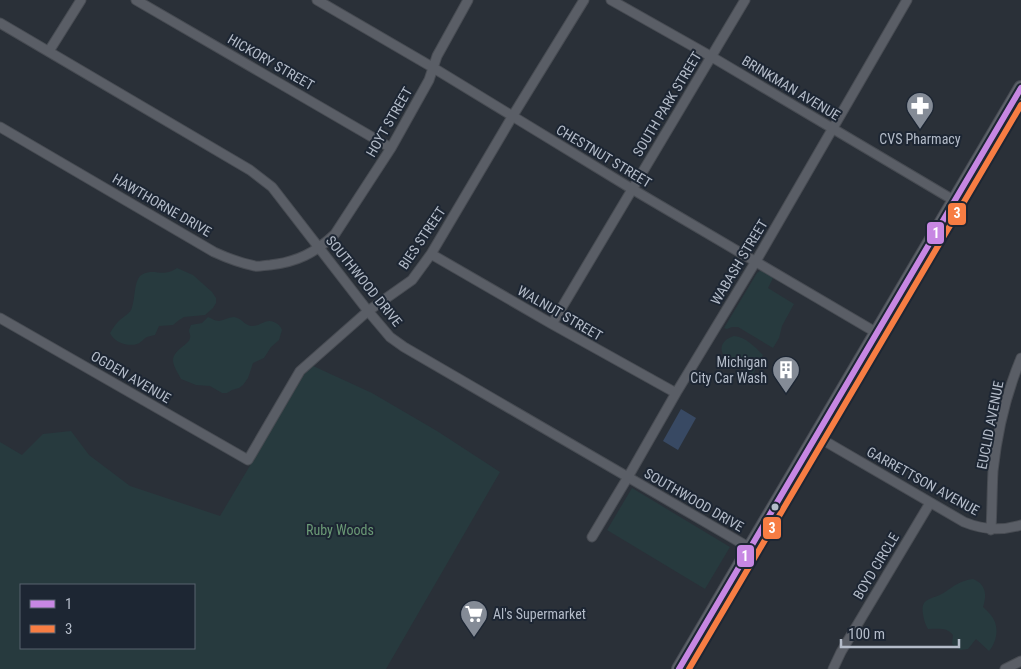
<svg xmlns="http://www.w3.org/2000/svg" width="1021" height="669" font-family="'Roboto Condensed',sans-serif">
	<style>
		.green { fill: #273a3e; fill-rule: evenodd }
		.water { fill: #384963 }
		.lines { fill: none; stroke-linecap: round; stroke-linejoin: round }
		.street-casing { stroke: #484c53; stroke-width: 11 }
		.primary-casing { stroke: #484c55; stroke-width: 16 }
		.street { stroke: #5a5e66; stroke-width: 9 }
		.primary { stroke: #5c6168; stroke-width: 14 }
		.bus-1-casing { stroke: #1d2633; stroke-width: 10 }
		.bus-2-casing { stroke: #1d2633; stroke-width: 10 }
		.bus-1 { stroke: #c787e3; stroke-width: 6 }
		.bus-2 { stroke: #f77d43; stroke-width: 6 }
		.bus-dot { fill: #b4bcc9; stroke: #1d2633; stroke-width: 2 }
		.labels { text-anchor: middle; stroke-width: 4; stroke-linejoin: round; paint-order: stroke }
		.street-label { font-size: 14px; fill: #b4bcc9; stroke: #1d2633 }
		.poi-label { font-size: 14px; fill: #b4bcc9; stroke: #1d2633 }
		.park-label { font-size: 14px; fill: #6b9a76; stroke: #1d2633 }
		.line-badge { stroke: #1d2633; stroke-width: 2 }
		.badge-label { font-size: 14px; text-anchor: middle; font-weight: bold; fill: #fff }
	</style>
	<rect width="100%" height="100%" fill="#2a3038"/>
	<path class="green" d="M177,268L193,275L212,292L216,298V303L213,308L205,315L184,317L179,320L173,325L159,326L155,335C152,336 149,336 147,337C143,339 141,343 137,344C127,347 114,342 110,333C112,330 114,326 117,323C121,318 128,315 131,310C136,300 133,278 143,274C155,268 163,278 177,268Z
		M761,270L772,276L773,278L768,288L794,304L782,326L779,338L773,348L738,327H732L727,329L724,328L757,273Z
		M208,317C211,318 215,321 219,321C224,320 229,317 234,317C242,318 244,325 251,326C260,327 265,318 274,322C278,324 280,325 282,330L279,340L271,347L264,358L253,363L248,378L243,385L239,388L232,390L227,393H222L210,386L196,385L181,379C178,373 173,366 173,360C174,349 189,345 190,338C191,335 189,333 189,330L191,325L202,323Z
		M734,336C746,337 755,347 763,355L753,374L729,361C717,352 720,340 734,336Z
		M311,365L372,393L437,431L500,472L386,669H0V442L22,455L43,434L71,431L89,455L130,486L220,516L302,378ZM21,585H194V648H21Z
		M632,488L730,547L705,589L607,530Z
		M973,579C986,584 987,595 983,607C987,611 992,615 994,620C999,630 996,643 989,651L976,639L968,649L960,650L952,644L953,635C947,627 938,629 928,629C925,624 924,620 923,614C920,596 934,600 945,592C956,585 959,581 973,579Z"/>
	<path class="water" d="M681,409L696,418L678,450L663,441Z"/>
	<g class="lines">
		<defs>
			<path id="street" d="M136,0L391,148
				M317,0L432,67L632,189L877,333
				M611,0L712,57L955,201
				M0,23L250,170L272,187L368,311L390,337L404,347L750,548
				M49,51L81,0
				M0,127L214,252C227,258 240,263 255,266C259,267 265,265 270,265C297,262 315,253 335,234L391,148L429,80L437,56L468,0
				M431,254L552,324L676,393
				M0,318L248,460L300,371L368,311L412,280L431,254L512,117L584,0
				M552,324L745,0
				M816,436L964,522C983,530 1001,531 1021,525
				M991,530C992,510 992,490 993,471C997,433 1006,394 1021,358
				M592,537L628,477L676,393L756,261L907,0
				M833,669L841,652L930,503
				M1005,669L1021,661"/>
			<path id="primary" d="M679,669L1021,88"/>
		</defs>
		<use href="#street" class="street-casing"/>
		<use href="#primary" class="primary-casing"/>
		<use href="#street" class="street"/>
		<use href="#primary" class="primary"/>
		<defs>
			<path id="bus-1" d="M679,669L1021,88"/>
			<path id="bus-2" d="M689,669L1021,105"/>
		</defs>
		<use href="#bus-1" class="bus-1-casing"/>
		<use href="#bus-2" class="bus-2-casing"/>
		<use href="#bus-1" class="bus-1"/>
		<use href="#bus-2" class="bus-2"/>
	</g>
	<defs>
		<symbol id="pharmacy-pin" viewBox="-11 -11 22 30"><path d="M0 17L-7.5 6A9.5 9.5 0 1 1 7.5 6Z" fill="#848b96" stroke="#1d2633"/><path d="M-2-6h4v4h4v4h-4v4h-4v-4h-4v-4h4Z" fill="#fff"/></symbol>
		<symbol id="building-pin" viewBox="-11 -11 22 30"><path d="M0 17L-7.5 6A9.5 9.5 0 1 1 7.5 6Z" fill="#848b96" stroke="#1d2633"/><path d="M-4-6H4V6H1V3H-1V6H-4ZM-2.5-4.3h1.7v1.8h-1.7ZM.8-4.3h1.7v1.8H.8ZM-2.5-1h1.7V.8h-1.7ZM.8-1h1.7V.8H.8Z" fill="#fff"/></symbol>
		<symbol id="supermarket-pin" viewBox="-11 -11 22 30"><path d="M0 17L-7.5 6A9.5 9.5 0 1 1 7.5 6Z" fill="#848b96" stroke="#1d2633"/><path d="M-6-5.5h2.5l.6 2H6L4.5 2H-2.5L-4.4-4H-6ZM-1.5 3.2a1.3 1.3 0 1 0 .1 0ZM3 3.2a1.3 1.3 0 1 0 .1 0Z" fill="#fff"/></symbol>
	</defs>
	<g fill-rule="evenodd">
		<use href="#pharmacy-pin" x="904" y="90" width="32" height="43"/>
		<use href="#building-pin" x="770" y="354" width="32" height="43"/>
		<use href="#supermarket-pin" x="458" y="598" width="32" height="43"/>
	</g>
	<circle class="bus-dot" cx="775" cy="507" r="4.5"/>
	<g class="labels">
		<g class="street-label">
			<text transform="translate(271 62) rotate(30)" y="5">HICKORY STREET</text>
			<text transform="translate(791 88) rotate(31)" y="5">BRINKMAN AVENUE</text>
			<text transform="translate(667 104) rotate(-59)" y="5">SOUTH PARK STREET</text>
			<text transform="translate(389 122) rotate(-60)" y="5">HOYT STREET</text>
			<text transform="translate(604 156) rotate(31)" y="5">CHESTNUT STREET</text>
			<text transform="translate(162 205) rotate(30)" y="5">HAWTHORNE DRIVE</text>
			<text transform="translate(422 238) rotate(-56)" y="5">BIES STREET</text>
			<text transform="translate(739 262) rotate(-59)" y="5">WABASH STREET</text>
			<text transform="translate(364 281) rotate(51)" y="5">SOUTHWOOD DRIVE</text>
			<text transform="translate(560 313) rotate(30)" y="5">WALNUT STREET</text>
			<text transform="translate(131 377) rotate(30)" y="5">OGDEN AVENUE</text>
			<text transform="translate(990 425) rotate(-79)" y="5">EUCLID AVENUE</text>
			<text transform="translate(923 481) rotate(29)" y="5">GARRETTSON AVENUE</text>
			<text transform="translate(694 500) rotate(30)" y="5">SOUTHWOOD DRIVE</text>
			<text transform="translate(876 566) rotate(-59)" y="5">BOYD CIRCLE</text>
		</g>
		<g class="poi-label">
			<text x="920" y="144">CVS Pharmacy</text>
			<text x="767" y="367" text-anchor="end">Michigan<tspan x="767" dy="16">City Car Wash</tspan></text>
			<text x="493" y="619" text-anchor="start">Al's Supermarket</text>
		</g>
		<g class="park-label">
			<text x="340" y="535">Ruby Woods</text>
		</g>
	</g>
	<g class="line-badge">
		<rect x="947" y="202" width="20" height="24" rx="5" fill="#f77d43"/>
		<rect x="926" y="221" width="19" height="24" rx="5" fill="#c787e3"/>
		<rect x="762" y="516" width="20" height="24" rx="5" fill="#f77d43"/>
		<rect x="736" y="544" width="19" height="24" rx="5" fill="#c787e3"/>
	</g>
	<g class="badge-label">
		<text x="957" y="218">3</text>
		<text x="936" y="238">1</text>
		<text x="772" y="533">3</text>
		<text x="745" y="561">1</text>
	</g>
	<rect x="20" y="584" width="175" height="65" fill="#1d2633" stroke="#59626f"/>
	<rect x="30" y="600" width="25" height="8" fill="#c787e3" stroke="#59626f"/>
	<text x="65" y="609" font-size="15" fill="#b4bcc9">1</text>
	<rect x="30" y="625" width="25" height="8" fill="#f77d43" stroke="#59626f"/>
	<text x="65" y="634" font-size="15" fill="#b4bcc9">3</text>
	<path d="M841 639v8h118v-8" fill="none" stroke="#b4bcc9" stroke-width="2.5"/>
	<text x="848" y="639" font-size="15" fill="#b4bcc9" stroke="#1d2633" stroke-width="4" paint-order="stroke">100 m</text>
</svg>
